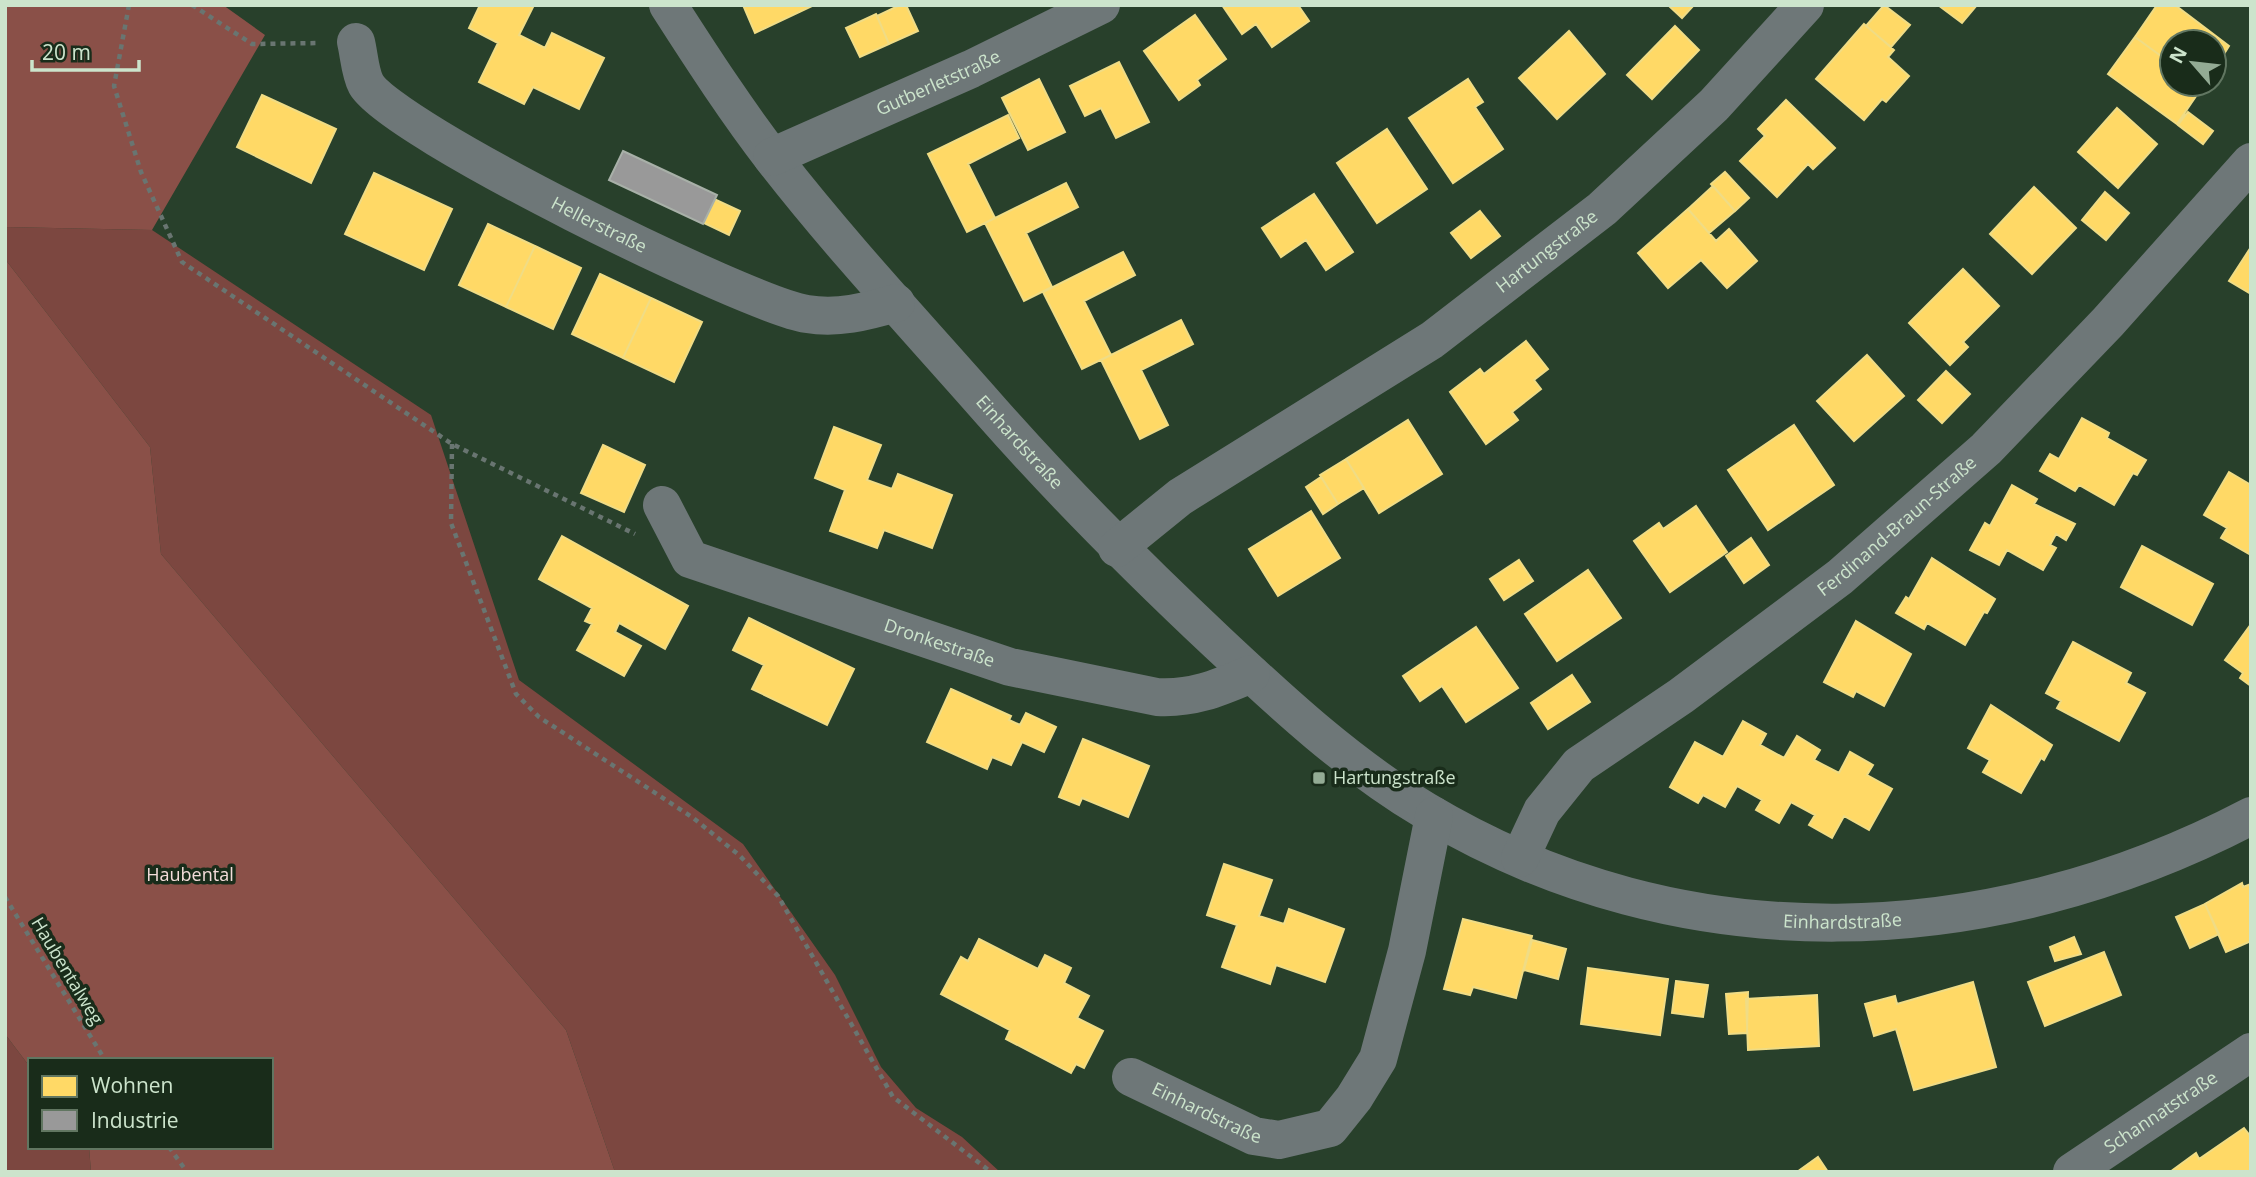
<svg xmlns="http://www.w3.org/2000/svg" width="2256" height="1177" font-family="'Open Sans',sans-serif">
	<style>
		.green { fill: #7c4740 }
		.forest { fill: #8a5048 }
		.homes { fill: #ffd966; stroke: #f0dc85; stroke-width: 2 }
		.industry { fill: #999; stroke: #a8b0a8; stroke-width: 2 }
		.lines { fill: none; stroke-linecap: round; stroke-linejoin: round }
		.path { stroke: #697571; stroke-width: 4.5; stroke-dasharray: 5 5; stroke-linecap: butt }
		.minor { stroke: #6e7778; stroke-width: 38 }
		.poi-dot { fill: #93ab94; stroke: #192c1a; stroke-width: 2.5 }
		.labels { text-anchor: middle; stroke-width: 7; stroke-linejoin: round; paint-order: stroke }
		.street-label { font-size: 18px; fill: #cce4cc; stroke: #192c1a }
		.poi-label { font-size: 18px; fill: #cce4cc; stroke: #192c1a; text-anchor: start }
		.park-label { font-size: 18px; fill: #f3dcda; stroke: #192c1a }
	</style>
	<rect width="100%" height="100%" fill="#28402b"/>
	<path class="green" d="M5,227L152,230L431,415L519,680L743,844L835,975L881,1067L916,1108L962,1137L1000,1172H615L566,1030L161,554L150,447L5,259Z
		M5,1034L30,1067V1147H89L91,1172H5Z"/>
	<path class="forest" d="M5,5H223L265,35L152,230L5,227Z
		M5,259L150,447L161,554L566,1030L615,1172H91L89,1147H271V1060H30V1067L5,1034Z"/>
	<path class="homes" d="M480,5H534L519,35L545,48L552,33L604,58L579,109L533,87L524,104L479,82L498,43L469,28Z
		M743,5H814L755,33Z
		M900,5H906L918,31L889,44L877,16Z
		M1222,5H1298L1309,21L1272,47L1256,24L1242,34Z
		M1668,5H1694L1682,18Z
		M1884,5L1910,25L1891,47L1866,26Z
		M1938,5H1977L1962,23Z
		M2157,5H2175L2229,46L2214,70V42H2172V64L2135,37Z
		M876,14L889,44L860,57L846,28Z
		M1195,15L1226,59L1197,80L1200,85L1179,100L1144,51Z
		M1864,24L1894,50L1888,57L1909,76L1886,102L1882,99L1864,120L1816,79Z
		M1675,26L1699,50L1652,99L1627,75Z
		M1569,31L1605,74L1557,119L1519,78Z
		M2135,37L2172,64V84L2203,86L2177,124L2108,74Z
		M1119,62L1149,122L1116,138L1101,108L1085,116L1070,86Z
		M1039,79L1065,132L1028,150L1002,98Z
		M1468,79L1483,102L1475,107L1503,149L1453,183L1409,118Z
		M262,95L336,129L311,183L237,147Z
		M1786,100L1835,148L1813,169L1808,164L1777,197L1740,161L1765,136L1758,129Z
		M2117,108L2157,144L2118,188L2078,152Z
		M2188,112L2213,131L2203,144L2178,125Z
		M1008,115L1019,138L968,164L995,218L967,232L928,154Z
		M1387,129L1427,189L1377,223L1337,163Z
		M1725,172L1749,198L1735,211L1711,184Z
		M374,173L452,209L424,270L345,234Z
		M1066,183L1078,207L1026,233L1052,287L1024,301L985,223Z
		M1713,186L1735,211L1709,233L1688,209Z
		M2034,187L2076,228L2032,274L1990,234Z
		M2105,192L2129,213L2106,240L2082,220Z
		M1314,194L1353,252L1326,270L1306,240L1281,257L1262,228Z
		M714,199L740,211L729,235L704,223Z
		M1688,209L1716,241L1729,229L1757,261L1727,288L1701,260L1668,288L1638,253Z
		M1480,211L1500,236L1471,258L1451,233Z
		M488,224L535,246L506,307L459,285Z
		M535,246L581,268L553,329L506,307Z
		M2251,247V294L2229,281Z
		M1123,252L1135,275L1084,301L1111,355L1082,369L1043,292Z
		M1963,269L1999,306L1963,342L1968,347L1950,365L1909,323Z
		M600,274L651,298L623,358L572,334Z
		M651,298L702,322L674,382L623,358Z
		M1181,320L1193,344L1141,370L1168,425L1140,439L1101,360Z
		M1526,341L1548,369L1534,380L1541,389L1512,412L1518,420L1486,444L1450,392L1480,369L1484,374Z
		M1867,355L1904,396L1854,441L1817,401Z
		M1946,371L1970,394L1942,423L1918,400Z
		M2082,418L2109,433L2107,438L2146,460L2137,475L2133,473L2114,505L2079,485L2075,491L2040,471L2050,454L2059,459Z
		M1408,420L1442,474L1379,513L1346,459Z
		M1794,425L1834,485L1768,530L1728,470Z
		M834,427L881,445L867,480L892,489L898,474L952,495L932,548L884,530L877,548L830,531L845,490L815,478Z
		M603,445L645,465L624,512L581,493Z
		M1346,459L1364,488L1338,504L1320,475Z
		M2229,472L2251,485V555L2221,538L2227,528L2204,515Z
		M1321,477L1338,504L1323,514L1306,487Z
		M2012,485L2037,499L2034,504L2075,524L2066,540L2056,534L2050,545L2056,548L2043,570L2007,550L1999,565L1970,550L1985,523L1990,526Z
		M1696,506L1727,552L1670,592L1634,541L1659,523L1663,529Z
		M1311,511L1340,558L1278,596L1249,549Z
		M562,536L688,606L665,649L619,623L615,632L641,646L624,676L577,650L592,624L585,621L592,608L539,579Z
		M1751,538L1769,565L1744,583L1726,556Z
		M2142,546L2213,584L2192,625L2121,587Z
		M1932,558L1995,599L1987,613L1984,612L1965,645L1927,623L1924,629L1896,613L1906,597L1909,599Z
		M1519,560L1533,581L1504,600L1490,579Z
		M1588,570L1621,618L1557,661L1525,614Z
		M749,618L854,669L827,725L752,689L764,665L733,650Z
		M1856,621L1911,654L1884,706L1856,691L1853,697L1824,682Z
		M2251,624V686L2240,678L2243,673L2225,660Z
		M1476,627L1518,688L1466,722L1442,686L1420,701L1403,676Z
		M2073,642L2131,673L2126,683L2145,693L2119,741L2057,708L2061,701L2046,693Z
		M1572,675L1590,702L1548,729L1531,703Z
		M951,689L1011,716L1009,720L1020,725L1026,713L1056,727L1044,752L1022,742L1011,765L992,757L987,769L927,742Z
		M1991,705L2052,745L2044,760L2041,758L2021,793L1983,772L1990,760L1968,748Z
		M1743,721L1766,734L1760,745L1784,758L1797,736L1820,750L1814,760L1839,773L1850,752L1873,765L1867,775L1892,789L1869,830L1844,816L1832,838L1809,825L1815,815L1791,802L1779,823L1756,810L1762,800L1737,786L1725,807L1703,795L1698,803L1670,787L1695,742L1723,757Z
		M1083,739L1149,766L1128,817L1082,798L1079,805L1059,797Z
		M1224,864L1272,880L1259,916L1284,924L1289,909L1344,929L1325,982L1276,965L1270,984L1222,967L1237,925L1207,915Z
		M2242,883L2243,887L2251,884V941L2226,952L2205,904Z
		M2205,904L2219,934L2190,948L2176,917Z
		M1463,919L1532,936L1516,998L1473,987L1470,995L1444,989Z
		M2074,937L2081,954L2055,961L2050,947Z
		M979,939L1038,969L1045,955L1071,968L1064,983L1089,996L1077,1018L1103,1031L1084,1068L1076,1064L1071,1073L1006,1039L1010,1030L941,994L961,957L968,961Z
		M1532,940L1566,949L1558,979L1524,970Z
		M2104,952L2121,995L2045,1026L2028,982Z
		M1588,968L1668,979L1660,1035L1581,1024Z
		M1676,981L1708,985L1703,1017L1672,1013Z
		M1973,982L1996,1067L1914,1090L1896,1029L1874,1036L1865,1004L1895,996L1897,1004Z
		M1748,992L1747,1033L1729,1034L1726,994Z
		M1817,995L1819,1046L1748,1050L1746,999Z
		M2244,1128L2251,1137V1172H2170L2196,1153L2199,1159Z
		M1818,1157L1828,1172H1797Z"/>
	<path class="industry" d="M623,151L717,195L703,224L609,180Z"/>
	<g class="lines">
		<path class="path" d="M129,5L114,86L141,172L182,262L452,444L635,534
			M192,5L252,44L320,43
			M452,444L451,523L516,694L539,717L692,817L739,855L778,896L893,1097L991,1172
			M5,897L105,1060
			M169,1147L187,1172"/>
		<g class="minor">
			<path id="s1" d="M668,5C702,58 737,112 775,161C842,247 917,327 989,409C1063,493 1136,566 1218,643C1282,703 1350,766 1426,811C1684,965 1989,953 2251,816"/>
			<path id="s2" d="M356,42C359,54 360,73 366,84C390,129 748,305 807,314C838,319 865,312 896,303"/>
			<path id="s3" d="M772,157L971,69L1101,5"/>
			<path id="s4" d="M662,505L690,559L1010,667L1157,697C1193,699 1218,688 1251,674"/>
			<path id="s5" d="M1117,548L1180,497L1432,340L1602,209L1714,105L1805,5"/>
			<path id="s6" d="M1520,858L1542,811L1579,765L1681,696L1840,577L1986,449L2108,322L2251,162"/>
			<path id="s7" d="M1131,1077L1254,1136L1279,1140L1330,1128L1354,1098L1378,1059L1407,951L1434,816"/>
			<path id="s8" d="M2072,1172L2251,1052"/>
		</g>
	</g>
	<rect class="poi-dot" x="1312" y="771" width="14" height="14" rx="3.5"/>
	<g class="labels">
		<g class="street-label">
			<text dy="6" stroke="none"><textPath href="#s3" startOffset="182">Gutberletstraße</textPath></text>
			<text dy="6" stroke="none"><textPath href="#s2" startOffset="317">Hellerstraße</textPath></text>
			<text dy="6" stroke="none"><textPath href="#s5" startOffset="523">Hartungstraße</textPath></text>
			<text dy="6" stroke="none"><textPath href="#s1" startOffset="562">Einhardstraße</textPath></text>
			<text dy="6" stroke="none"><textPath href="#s6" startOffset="509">Ferdinand-Braun-Straße</textPath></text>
			<text dy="6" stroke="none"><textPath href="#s4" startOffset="324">Dronkestraße</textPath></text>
			<text dy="6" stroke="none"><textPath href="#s1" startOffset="1549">Einhardstraße</textPath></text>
			<text transform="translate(67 971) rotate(59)" y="6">Haubentalweg</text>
			<text dy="6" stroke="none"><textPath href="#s7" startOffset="84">Einhardstraße</textPath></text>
			<text dy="6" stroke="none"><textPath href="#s8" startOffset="107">Schannatstraße</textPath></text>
		</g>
		<g class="poi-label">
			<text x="1333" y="784">Hartungstraße</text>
		</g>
		<g class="park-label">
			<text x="190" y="881">Haubental</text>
		</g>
	</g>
	<rect width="2256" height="1177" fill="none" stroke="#cce4cc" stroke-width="14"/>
	<rect x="28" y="1058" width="245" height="91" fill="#192c1a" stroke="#617661" stroke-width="2"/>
	<rect x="42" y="1076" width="35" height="21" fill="#ffd966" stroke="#617661" stroke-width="2"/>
	<text x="91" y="1093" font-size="21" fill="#cce4cc">Wohnen</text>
	<rect x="42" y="1110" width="35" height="21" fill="#999999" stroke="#617661" stroke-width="2"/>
	<text x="91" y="1128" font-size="21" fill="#cce4cc">Industrie</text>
	<g transform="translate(2193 63) rotate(298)"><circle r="33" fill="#192c1a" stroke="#617661" stroke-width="2"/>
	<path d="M0-5L12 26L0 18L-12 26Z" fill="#93ab94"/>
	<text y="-10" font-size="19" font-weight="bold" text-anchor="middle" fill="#cce4cc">N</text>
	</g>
	<path d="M32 60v10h107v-10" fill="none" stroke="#cce4cc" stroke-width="3.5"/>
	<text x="42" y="60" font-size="21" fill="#cce4cc" stroke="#192c1a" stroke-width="5" paint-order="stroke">20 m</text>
</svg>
